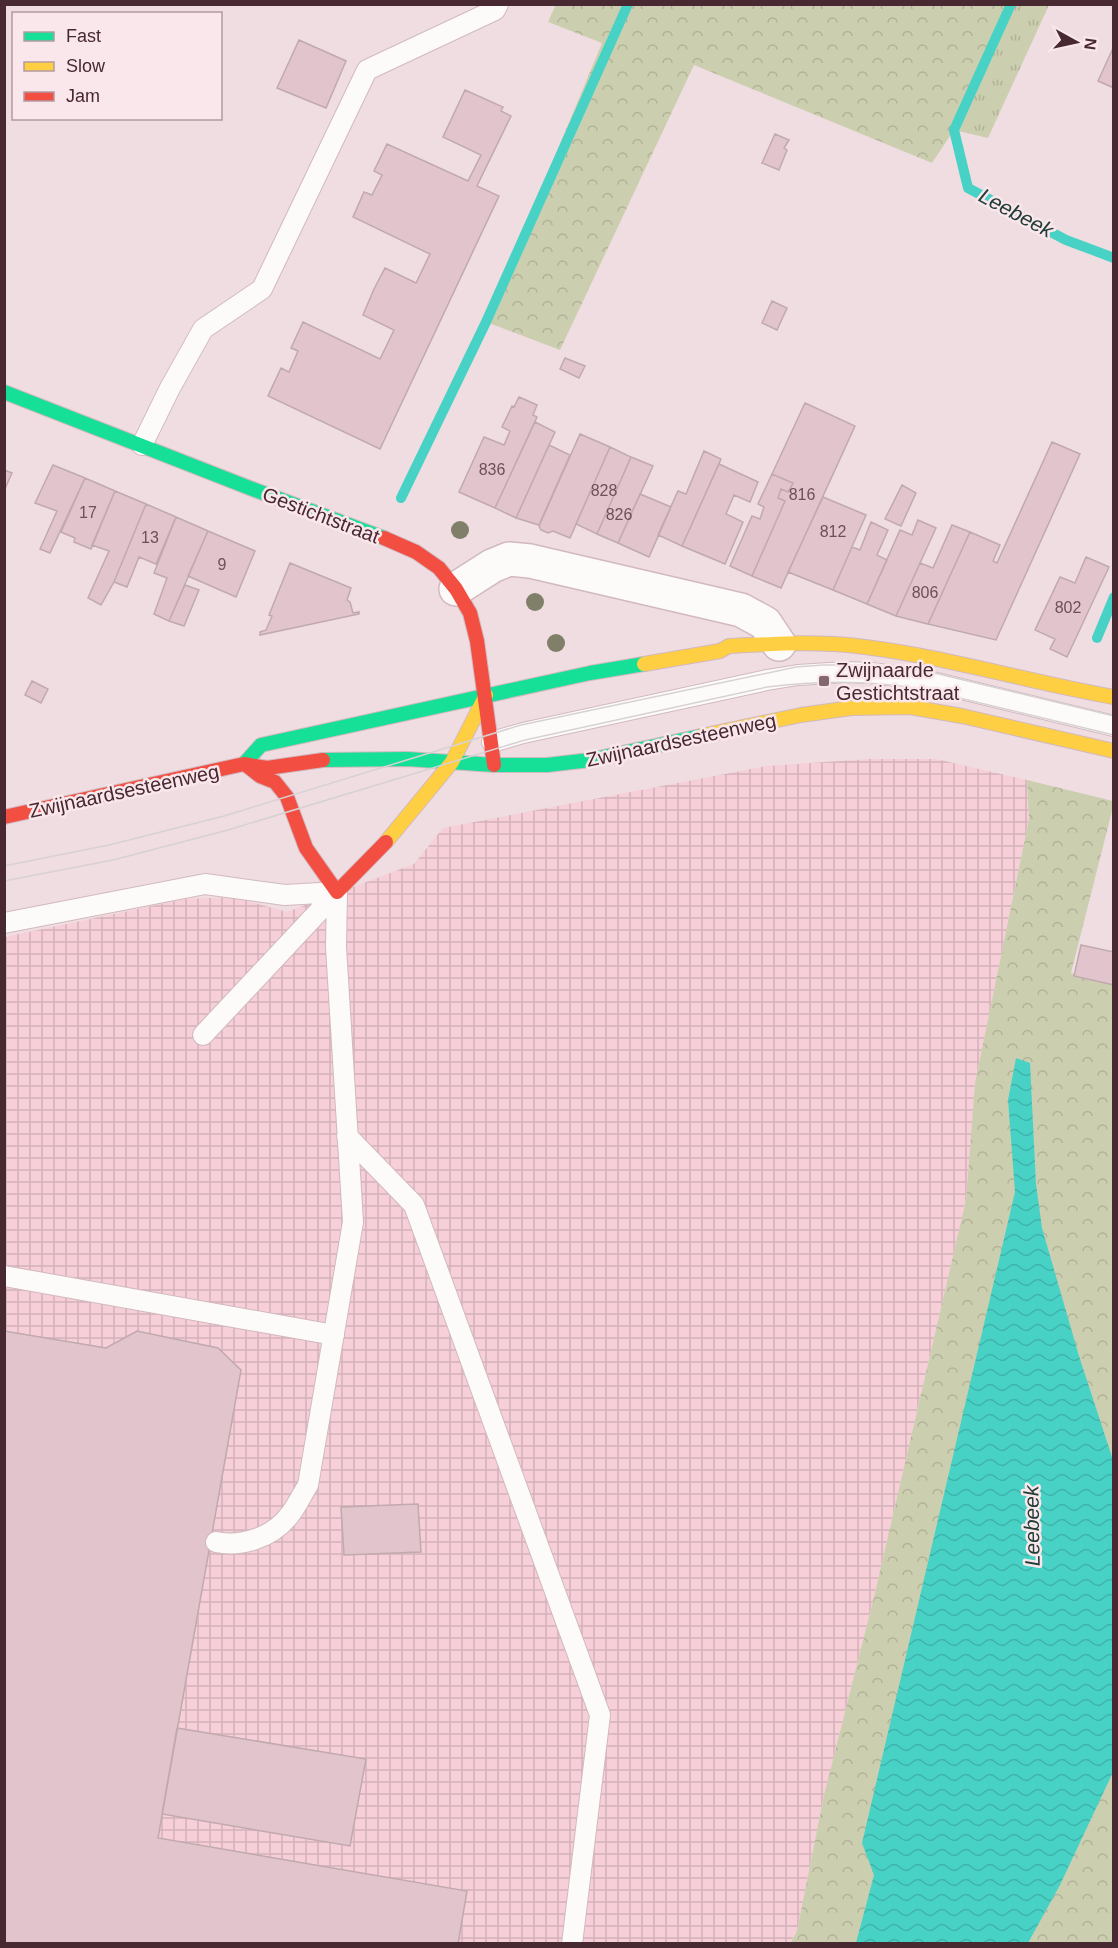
<svg xmlns="http://www.w3.org/2000/svg" width="1118" height="1948" font-family="Arial,sans-serif">
	<style>
		.industrial { fill: url(#industrial-grid) }
		.grass { fill: url(#grass-tufts) }
		.forest { fill: url(#forest-crowns) }
		.water { fill: url(#water-waves) }
		.lines { fill: none; stroke-linecap: round; stroke-linejoin: round }
		.stream { stroke: #48d2c6; stroke-width: 10 }
		.building { fill: #e2c4cc; stroke: #c0a9af; stroke-width: 1.5 }
		.lane-casing { stroke: #d1b9bf; stroke-width: 22 }
		.street-casing { stroke: #d1b9bf; stroke-width: 36 }
		.fast-casing { stroke: #d1b9bf; stroke-width: 16 }
		.slow-casing { stroke: #d1b9bf; stroke-width: 16 }
		.jam-casing { stroke: #d1b9bf; stroke-width: 16 }
		.lane { stroke: #fdfafa; stroke-width: 20 }
		.street { stroke: #fdfafa; stroke-width: 33 }
		.fast { stroke: #16e098; stroke-width: 14 }
		.slow { stroke: #ffcf43; stroke-width: 14 }
		.jam { stroke: #f24e42; stroke-width: 14 }
		.tram { stroke: #d8d1d3; stroke-width: 1.5 }
		.tree { fill: #807f69 }
		.poi-dot { fill: #83686f; stroke: #f9e7eb; stroke-width: 2 }
		.labels { text-anchor: middle; stroke-width: 5; stroke-linejoin: round; paint-order: stroke }
		.number-label { font-size: 16px; fill: #6f5058 }
		.street-label { font-size: 20px; fill: #492931; stroke: #f9e7eb }
		.poi-label { font-size: 20px; fill: #492931; stroke: #f9e7eb; text-anchor: start }
		.water-label { font-size: 21px; font-style: italic; fill: #223c38; stroke: #f9e7eb }
	</style>
	<defs>
		<pattern id="industrial-grid" width="8" height="8" patternUnits="userSpaceOnUse" patternTransform="scale(1.5)"><rect width="8" height="8" fill="#f6cfd8"/><path d="M0 4h8M4 0v8" fill="none" stroke="#d4b2ba"/></pattern>
		<pattern id="grass-tufts" width="24" height="20" patternUnits="userSpaceOnUse" patternTransform="scale(1.5)"><rect width="24" height="20" fill="#cccfaf"/><path d="M3 7l-1-3M5 7V3M7 7l1-3M15 17l-1-3M17 17v-4M19 17l1-3" fill="none" stroke="#b1b297"/></pattern>
		<pattern id="forest-crowns" width="20" height="18" patternUnits="userSpaceOnUse" patternTransform="scale(1.5)"><rect width="20" height="18" fill="#cccfaf"/><path d="M2 6a3 3 0 1 1 6 0M12 15a3 3 0 1 1 6 0" fill="none" stroke="#b1b297"/></pattern>
		<pattern id="water-waves" width="16" height="10" patternUnits="userSpaceOnUse" patternTransform="scale(1.5)"><rect width="16" height="10" fill="#48d2c6"/><path d="M0 5q4-4 8 0t8 0" fill="none" stroke="#40b4ab"/></pattern>
	</defs>
	<rect width="100%" height="100%" fill="#efdde1"/>
	<path class="industrial" d="M870,759H936L1027,780L1029,819L975,1083L966,1200L873,1601L824,1795L797,1931L790,1943L5,1944V937L185,899L234,897L287,912L414,864L443,828L767,766Z"/>
	<path class="grass" d="M1011,5H1049L988,138L954,130Z"/>
	<path class="forest" d="M556,4H1011V5L954,130L932,163L694,65L560,350L486,322L602,43L548,22Z
		M1027,780L1113,801V807L1071,973L1114,982L1113,1943L790,1944L797,1931L824,1795L873,1601L966,1200L975,1083L1029,819Z"/>
	<path class="water" d="M1016,1058L1030,1063L1036,1184L1042,1228L1079,1356L1113,1460L1114,1770L1060,1885L1028,1943H856L874,1875L862,1843L1015,1192L1008,1100Z"/>
	<g class="lines">
		<path class="stream" d="M1011,4L954,130L968,188L1066,240L1114,258
			M401,498L486,322L628,4
			M1097,638L1114,597"/>
	</g>
	<path class="building" d="M299,40L346,61L326,108L277,88Z
		M1114,46V88L1098,81Z
		M465,90L503,107L501,111L511,116L477,186L499,196L380,449L268,396L281,368L289,372L298,351L291,348L303,322L380,359L394,330L363,315L374,289L385,268L416,283L430,254L353,217L364,192L372,195L382,175L374,171L387,144L468,181L481,155L443,137Z
		M775,134L789,140L784,148L787,150L779,170L762,163Z
		M772,301L787,308L777,330L762,323Z
		M565,358L585,366L579,378L560,369Z
		M519,397L537,405L533,415L537,417L495,508L459,492L484,437L504,445L510,431L502,427L512,406L514,407Z
		M805,403L855,426L781,588L752,576L785,501L778,498L781,489L788,492L793,483L772,474Z
		M535,422L555,432L516,518L495,508Z
		M580,434L610,447L570,538L553,531L548,533L541,530L539,526Z
		M1052,442L1080,454L996,640L928,624L970,532L1000,545L993,561L997,563Z
		M549,445L570,455L539,525L516,518Z
		M610,447L631,457L597,534L576,524Z
		M704,451L721,459L682,546L658,535L678,491L686,494Z
		M631,457L653,466L618,543L597,534Z
		M719,464L758,482L750,502L734,495L726,514L743,522L725,564L682,546Z
		M53,465L85,478L50,553L40,549L57,511L35,503Z
		M4,470L12,473L4,491Z
		M772,474L793,483L788,492L781,489L778,498L785,501L752,576L730,566L752,516L760,519L764,507L758,504Z
		M85,478L115,491L91,549L74,542L75,538L61,532Z
		M902,485L916,493L901,526L885,519Z
		M115,491L146,504L114,582L101,605L88,598L109,551L92,545Z
		M640,494L671,507L649,557L618,543Z
		M823,497L866,515L833,590L788,572Z
		M146,504L176,517L156,564L139,557L127,587L114,582Z
		M176,517L208,531L169,621L154,614L167,578L154,573Z
		M918,520L936,528L896,616L867,604L900,530L912,535Z
		M871,522L888,530L877,555L887,560L867,604L833,590L852,547L860,550Z
		M952,525L970,532L928,624L896,616L920,563L933,568Z
		M208,531L255,551L236,597L188,576Z
		M1086,557L1109,567L1067,657L1050,649L1055,639L1035,630L1060,577L1075,583Z
		M290,563L351,588L347,600L350,602L353,613L359,612V614L260,635V632L266,630L272,616L269,615Z
		M185,585L199,590L184,626L169,621Z
		M32,681L48,689L41,703L25,695Z
		M1081,945L1114,952V985L1074,976Z
		M4,1331L106,1348L137,1331L218,1348L241,1370L158,1838L467,1891L458,1944H4Z
		M418,1504L421,1552L344,1555L341,1507Z
		M177,1728L366,1759L350,1846L162,1814Z"/>
	<g class="lines">
		<defs>
			<path id="lane" d="M142,445L170,388L203,329L262,289L367,70L495,10L498,4
				M492,742L523,733L767,680L798,675L846,672L871,673L924,680L1114,726
				M4,923L205,884L285,895L337,892
				M203,1035L337,892
				M347,1136L414,1205L600,1715L572,1944
				M4,1276L334,1335
				M216,1542C241,1547 271,1538 288,1517C296,1508 301,1496 308,1485L353,1222L336,947L337,892"/>
			<path id="street" d="M456,589L492,566L509,559L530,561L741,610L765,623L779,644"/>
			<path id="fast" d="M4,392L255,490L384,538
				M323,760L407,759L494,765H547L590,760L701,736
				M244,764L261,745L590,673L644,664"/>
			<path id="slow" d="M644,664L720,651L729,646C772,644 815,641 857,646C944,656 1028,682 1114,697
				M701,736L801,715L851,708L910,707L962,716L1114,751
				M386,842L452,762L486,695"/>
			<path id="jam" d="M384,538L416,552L439,568L456,589L470,613L477,641L494,765
				M246,765L260,776L275,782L287,797L306,848L337,892L386,842
				M4,817L244,764L267,768L323,760"/>
		</defs>
		<use href="#lane" class="lane-casing"/>
		<use href="#street" class="street-casing"/>
		<use href="#fast" class="fast-casing"/>
		<use href="#slow" class="slow-casing"/>
		<use href="#jam" class="jam-casing"/>
		<use href="#lane" class="lane"/>
		<use href="#street" class="street"/>
		<use href="#fast" class="fast"/>
		<use href="#slow" class="slow"/>
		<use href="#jam" class="jam"/>
		<path class="tram" d="M4,866L109,845L224,816L521,725L796,667L823,665H872L926,671L1114,716
			M4,881L113,860L228,830L525,740L767,687C820,680 869,680 922,689L1114,735"/>
	</g>
	<g class="tree">
		<circle cx="460" cy="530" r="9"/>
		<circle cx="535" cy="602" r="9"/>
		<circle cx="556" cy="643" r="9"/>
	</g>
	<rect class="poi-dot" x="818" y="675" width="12" height="12" rx="3"/>
	<g class="labels">
		<g class="number-label">
			<text x="492" y="475">836</text>
			<text x="604" y="496">828</text>
			<text x="802" y="500">816</text>
			<text x="88" y="518">17</text>
			<text x="619" y="520">826</text>
			<text x="833" y="537">812</text>
			<text x="150" y="543">13</text>
			<text x="222" y="570">9</text>
			<text x="925" y="598">806</text>
			<text x="1068" y="613">802</text>
		</g>
		<g class="street-label">
			<text transform="translate(321 515) rotate(21)" y="7">Gestichtstraat</text>
			<text transform="translate(681 740) rotate(-12)" y="7">Zwijnaardsesteenweg</text>
			<text transform="translate(124 791) rotate(-12)" y="7">Zwijnaardsesteenweg</text>
		</g>
		<g class="poi-label">
			<text x="836" y="677">Zwijnaarde<tspan x="836" dy="23">Gestichtstraat</tspan></text>
		</g>
		<g class="water-label">
			<text transform="translate(1016 213) rotate(28)" y="7">Leebeek</text>
			<text transform="translate(1032 1526) rotate(-91)" y="7">Leebeek</text>
		</g>
	</g>
	<rect width="1118" height="1948" fill="none" stroke="#492931" stroke-width="12"/>
	<rect x="12" y="12" width="210" height="108" fill="#f9e7eb" stroke="#b39ba1" stroke-width="1.5"/>
	<rect x="24" y="32" width="30" height="9" fill="#16e098" stroke="#b39ba1" stroke-width="1.5"/>
	<text x="66" y="42" font-size="18" fill="#492931">Fast</text>
	<rect x="24" y="62" width="30" height="9" fill="#ffcf43" stroke="#b39ba1" stroke-width="1.5"/>
	<text x="66" y="72" font-size="18" fill="#492931">Slow</text>
	<rect x="24" y="92" width="30" height="9" fill="#f24e42" stroke="#b39ba1" stroke-width="1.5"/>
	<text x="66" y="102" font-size="18" fill="#492931">Jam</text>
	<g transform="translate(1076 42) rotate(98)" stroke="#f9e7eb" stroke-width="4.5" paint-order="stroke">
	<path d="M0-4.5L10 22L0 15L-10 22Z" fill="#492931"/>
	<text y="-9" font-size="16" font-weight="bold" text-anchor="middle" fill="#492931">N</text>
	</g>
</svg>
